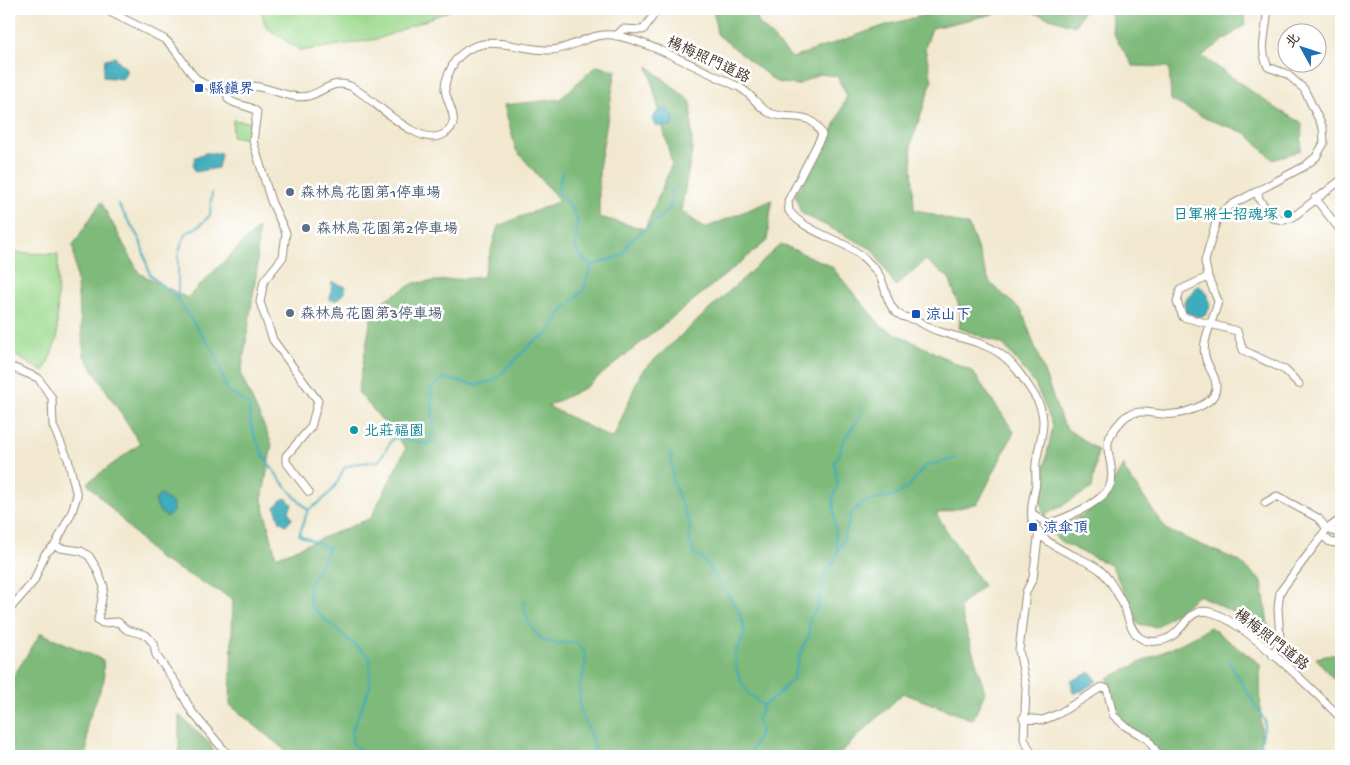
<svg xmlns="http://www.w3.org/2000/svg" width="1350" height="765" font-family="'Gochi Hand','LXGW WenKai TC',sans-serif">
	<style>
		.green { fill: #9dda8f; stroke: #6c8256 }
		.forest { fill: #7eba7a; stroke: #5c724c }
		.water { fill: #3eacbc; stroke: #3c6b6d }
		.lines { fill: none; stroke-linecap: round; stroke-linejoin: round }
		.stream { stroke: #3eacbc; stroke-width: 2 }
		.minor-casing { stroke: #968976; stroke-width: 9 }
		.minor { stroke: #fff; stroke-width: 7 }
		.transit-dot { fill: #1a4fb4; stroke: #fff; stroke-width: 2 }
		.service-dot { fill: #5c6f8a; stroke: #fff; stroke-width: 2 }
		.culture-dot { fill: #0f9aa8; stroke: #fff; stroke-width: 2 }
		.labels { text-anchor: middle; stroke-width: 5; stroke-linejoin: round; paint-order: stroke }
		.street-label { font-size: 15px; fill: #3b2a1e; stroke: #fff }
		.transit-label { font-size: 15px; fill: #164399; stroke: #fff; text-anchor: start }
		.service-label { font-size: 15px; fill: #4e5e75; stroke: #fff; text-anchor: start }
		.culture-label { font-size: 15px; fill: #0d838f; stroke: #fff; text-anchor: end }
	</style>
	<rect width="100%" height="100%" fill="#fff"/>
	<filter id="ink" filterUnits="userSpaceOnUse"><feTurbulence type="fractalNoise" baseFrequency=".02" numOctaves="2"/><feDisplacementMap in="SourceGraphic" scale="10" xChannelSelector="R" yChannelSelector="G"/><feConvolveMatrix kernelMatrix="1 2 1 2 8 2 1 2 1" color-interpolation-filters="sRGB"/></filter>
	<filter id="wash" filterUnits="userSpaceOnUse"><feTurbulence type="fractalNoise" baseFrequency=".0096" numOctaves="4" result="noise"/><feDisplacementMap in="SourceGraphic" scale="20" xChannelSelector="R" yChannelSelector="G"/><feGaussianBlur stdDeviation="1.12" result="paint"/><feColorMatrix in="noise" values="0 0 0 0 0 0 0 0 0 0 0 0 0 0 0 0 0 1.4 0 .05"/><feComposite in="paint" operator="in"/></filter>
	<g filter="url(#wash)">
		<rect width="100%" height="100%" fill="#f1e8cf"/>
		<path class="green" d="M261,9H454L378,39L301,51L266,27Z
			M233,120L250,122L248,138L232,137Z
			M9,248L19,253L58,254L57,339L44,372L9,352Z"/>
		<path class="forest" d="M713,9H752L759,23L792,58L883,26L947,9H1015L932,28L925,48L932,81L911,144L914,209L969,226L990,283L1022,311L1061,419L1067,429L1098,450L1092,488L1044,516L1039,494L1053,425L1035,384L1004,345L959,328L961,312L949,278L925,260L896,286L872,249L801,213L795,194L822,156L847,96L837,76L819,74L797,85L776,82L717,34Z
			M1021,9H1084L1075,26Z
			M1113,9H1243L1246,24L1202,56L1277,109L1302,123L1301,150L1273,160L1246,133L1207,119L1171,100L1169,67L1133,66L1113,33L1111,12Z
			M596,66L616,70L599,168V217L645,229L672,164L648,66L691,102L692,150L681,211L705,228L772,200L767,241L586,387L548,406L613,439L641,372L781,244L831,266L881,326L973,372L1014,432L978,503L936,514L983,586L959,607L985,692L973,720L903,693L837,756H292L230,705L233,599L158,558L87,483L140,444L84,355L73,245L101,202L139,273L187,298L258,228L257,269L241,375L272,444L262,500L276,557L371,518L406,448L358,392L373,307L414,283L483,277L498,226L560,201L516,150L504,105L560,99Z
			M1124,464L1125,471L1167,530L1239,561L1262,582L1269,631L1199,595L1156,627L1138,624L1112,566L1063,543L1052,534L1099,504Z
			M1210,627L1260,664L1261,742L1265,756H1236L1233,754L1227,756H1165L1115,716L1108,678L1184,642Z
			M41,633L103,660L104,680L87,724V756H10L9,683Z
			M1341,653V688L1316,658Z
			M179,715L210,744L215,756H179Z"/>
		<path class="water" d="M115,57L126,68V74L122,79L103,77L105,59Z
			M667,109L674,116L673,126H655L652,119L657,112Z
			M205,153H221L218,168L195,172L193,166L195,157Z
			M332,282L346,287L345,292L337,300H330Z
			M1198,285L1206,292L1211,305L1206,315L1198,317L1185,312L1184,301Z
			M160,494L173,504V512L167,517L160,512L155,501Z
			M286,498L292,504L289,511L292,519L287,525L280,522L275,507L281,500Z
			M1091,672L1097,681L1082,691L1073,693L1071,681Z"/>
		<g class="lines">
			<path class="stream" d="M562,172L558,191C563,199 574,209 576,217C582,242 563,243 591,266
				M212,192L210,215L199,226L185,234L178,254V300L215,354L227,390L249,405C249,445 281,484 308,510L299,535L329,548L309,585L310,605C330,624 348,641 370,657V687L351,733L353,744L367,756
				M118,204L140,240L150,275L177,299
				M671,454L673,482L690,525L689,538L693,552L704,560L738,610L744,627L743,638L735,653L736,667L741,682L750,695L763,706
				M308,510C326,499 337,488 344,468L354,464L379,461L393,438C406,438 416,443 429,444L434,431L431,389L442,378L476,385L495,380L534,341L548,334L564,309L583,291L591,266L623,255L630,241L659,219L671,206V189
				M837,550L833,498L838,484L834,462L840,454L842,443L861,415L862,405
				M523,601C526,619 533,641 555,643C563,644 573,638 580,646C591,659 582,673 580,686C579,692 580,699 580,706C580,720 596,735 594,756
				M1229,662L1265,721L1259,756
				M752,756L751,752L761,730L757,720L763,706L778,695L793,678L803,646L809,636V620L817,608L825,574L832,565L844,538L851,514L863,502L894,496L907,488L925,466L956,458"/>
		</g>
	</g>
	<g filter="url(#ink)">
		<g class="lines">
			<defs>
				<path id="minor" d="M104,9L164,39C179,50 184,68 198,80C213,93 234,84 252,86C270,87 290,100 308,96C323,92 333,79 350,86C372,96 418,150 444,134C464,122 446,104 445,89C444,81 451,68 455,61C462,52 472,46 483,44C500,40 531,51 551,50C572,49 591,32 613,35C649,41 703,71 739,87C752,94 758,107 768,112C789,123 810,107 822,135L788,201L789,211C809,236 846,238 868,262C872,266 877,271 879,275C887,288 886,309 902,316C907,318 913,319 918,321C925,325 931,329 938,331C958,338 981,341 999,353C1013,362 1024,379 1033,393C1051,419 1040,436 1036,463C1035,472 1037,481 1035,489C1033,498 1030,510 1032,519C1037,547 1083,556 1100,570C1110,579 1118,594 1124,606C1128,616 1130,630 1139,637C1148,644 1163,642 1172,636C1185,627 1190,607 1210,612C1243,620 1315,692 1341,718
					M616,36L623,29L643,30L658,9
					M227,86L228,99C237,107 249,104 257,112L253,141L271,201L286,233L283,257L264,281L260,302L273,340L318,401L311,427L286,456V462L309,492
					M1258,192L1259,199L1273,218L1284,220L1293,217L1341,180
					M1315,198L1341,231
					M1208,277L1180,290L1177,302L1183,317L1237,331L1243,350L1285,370L1299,384
					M9,366L38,378L52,398L53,426L68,459L77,496L71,514L55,545L45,554L34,581L9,610
					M1265,503L1277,496L1318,518L1327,529L1280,592L1278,608L1280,640L1273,656
					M1032,513L1047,524C1064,519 1108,501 1111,482C1116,453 1094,449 1123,419C1137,405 1158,417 1174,414C1185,413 1209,405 1214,395C1221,380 1208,370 1205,356C1201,339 1215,318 1218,301L1208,277L1205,261L1218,215L1233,204L1305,166L1316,157L1324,143L1323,128L1304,89L1287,74L1268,67C1258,47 1268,30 1267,9
					M1341,519L1327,529L1341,534
					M1322,535L1330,542L1341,544
					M55,545L60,548L81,551L89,556L97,569L104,587L98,620L102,623L118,622L127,630L146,635L154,644L156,655L176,683L192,712L229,756
					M1023,718L1043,720L1058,714L1102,687L1107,689L1113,715L1125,726L1148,739L1159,756
					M1033,756L1024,739L1026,687L1019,650L1026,592L1033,578L1039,531"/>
			</defs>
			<use href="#minor" class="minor-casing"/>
			<use href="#minor" class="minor"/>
		</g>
	</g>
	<g class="transit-dot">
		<rect x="194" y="83" width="10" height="10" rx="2.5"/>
		<rect x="911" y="309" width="10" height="10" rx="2.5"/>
		<rect x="1028" y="522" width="10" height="10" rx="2.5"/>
	</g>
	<g class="service-dot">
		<circle cx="290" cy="192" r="5"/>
		<circle cx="306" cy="228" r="5"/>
		<circle cx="290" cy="313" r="5"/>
	</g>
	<g class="culture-dot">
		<circle cx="1288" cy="214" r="5"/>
		<circle cx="354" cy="430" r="5"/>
	</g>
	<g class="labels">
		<g class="street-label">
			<text transform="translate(709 59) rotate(25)" y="5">楊梅照門道路</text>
			<text transform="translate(1272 639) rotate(38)" y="5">楊梅照門道路</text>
		</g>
		<g class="transit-label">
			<text x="209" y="93">縣鎮界</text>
			<text x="926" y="319">涼山下</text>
			<text x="1043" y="532">涼傘頂</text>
		</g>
		<g class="service-label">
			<text x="300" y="197">森林鳥花園第1停車場</text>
			<text x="316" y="233">森林鳥花園第2停車場</text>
			<text x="300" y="318">森林鳥花園第3停車場</text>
		</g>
		<g class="culture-label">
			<text x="1278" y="219">日軍將士招魂塚</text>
			<text x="364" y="435" text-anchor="start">北莊福園</text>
		</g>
	</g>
	<rect width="1350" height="765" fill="none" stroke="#fff" stroke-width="30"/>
	<g transform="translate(1302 48) rotate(310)"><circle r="24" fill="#ffffff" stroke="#b1aaa5"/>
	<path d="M0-4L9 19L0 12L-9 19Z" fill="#1f6fb2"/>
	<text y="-8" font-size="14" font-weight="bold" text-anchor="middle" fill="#3b2a1e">北</text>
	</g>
</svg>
